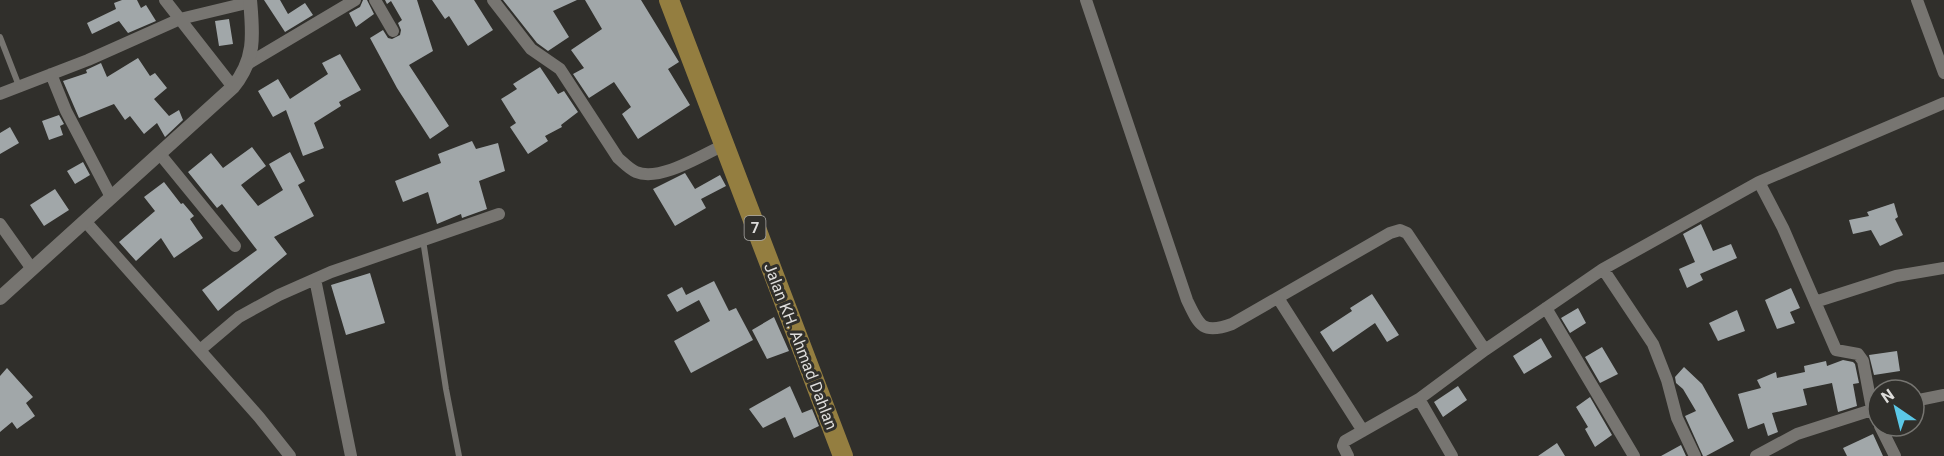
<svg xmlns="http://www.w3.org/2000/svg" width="1944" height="456" font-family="Roboto,sans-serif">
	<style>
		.building { fill: #a1a7a9 }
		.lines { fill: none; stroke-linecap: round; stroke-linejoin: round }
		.service { stroke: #777571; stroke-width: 6 }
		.minor { stroke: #777571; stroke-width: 12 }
		.tertiary { stroke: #777571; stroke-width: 14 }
		.trunk { stroke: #947e40; stroke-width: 20 }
		.labels { text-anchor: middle; stroke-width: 6; stroke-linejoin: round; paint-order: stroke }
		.shield { fill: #302f2b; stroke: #aaa9a6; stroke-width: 1.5 }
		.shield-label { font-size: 15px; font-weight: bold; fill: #dedddb }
		.street-label { font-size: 16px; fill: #dedddb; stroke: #302f2b }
	</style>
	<rect width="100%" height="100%" fill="#302f2b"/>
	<path class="building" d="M122,0H137L141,8L146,5L156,21L128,33L119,21L92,34L87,23L116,9L114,3Z
		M264,0H280L288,14L305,3L313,15L285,32Z
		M363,0H367L374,14L356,27L349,13L360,7Z
		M385,0H417L433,51L409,65L449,126L430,139L397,88L370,38L383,30L388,38L392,39L400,35L401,30L398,23L402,20L391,1L387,4Z
		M432,0H474L493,30L468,46L449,16L445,19Z
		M503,0H577L553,11L569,37L548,51L537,43Z
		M585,0H641L679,62L668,69L690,105L638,139L622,114L631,107L614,82L589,98L573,74L584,68L571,50L602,29Z
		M229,19L233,44L219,46L215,21Z
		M340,54L361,90L339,102L341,106L314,123L324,148L303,156L286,110L273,117L258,91L278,79L290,99L328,74L322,63Z
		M138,58L150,76L155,73L167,88L154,99L169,116L179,110L183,120L165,137L157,123L144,134L130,116L125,120L114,104L79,118L63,81L87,73L86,70L101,63L107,77Z
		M540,67L558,94L564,91L578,112L561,125L562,127L545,136L548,141L528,154L510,127L516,123L501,99L517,89L513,84Z
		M59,115L64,124L60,126L63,135L49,140L42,121Z
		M10,127L19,143L0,154V133Z
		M472,141L476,149L498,143L505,171L479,181L487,209L462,218L461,214L437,224L428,192L403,202L395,181L441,163L438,154Z
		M252,147L266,166L241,185L258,206L283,190L269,164L290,152L305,181L298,185L314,216L274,237L287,254L218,311L202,290L257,250L222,204L217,208L188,172L211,153L223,168Z
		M83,162L90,175L75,184L67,171Z
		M685,173L695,189L720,175L726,186L701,199L706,208L675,226L653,189Z
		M164,182L181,204L183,203L194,216L190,219L203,238L174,258L161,238L136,261L119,242L155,211L144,197Z
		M55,189L69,210L44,226L30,205Z
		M1894,203L1898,217L1895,219L1903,235L1880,246L1871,230L1853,234L1849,220L1869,216L1867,212Z
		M1701,224L1713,251L1731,244L1737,258L1700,274L1703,280L1687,288L1679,269L1695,262L1683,234Z
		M370,273L385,323L346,335L331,285Z
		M714,281L729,311L736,308L753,340L691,373L674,341L710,321L699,300L677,312L667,295L682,287L686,295Z
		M1791,288L1800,308L1790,312L1795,323L1777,329L1765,300Z
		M1372,294L1399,335L1387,342L1375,323L1333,352L1320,332L1352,311L1350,308Z
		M1578,308L1586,323L1570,333L1561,318Z
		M1737,310L1745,331L1718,341L1709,323Z
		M774,317L789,351L767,359L752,330Z
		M1541,338L1552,357L1524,374L1513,356Z
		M1602,347L1618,374L1600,383L1585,357Z
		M1897,351L1900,371L1874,375L1869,355Z
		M1843,360L1853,362L1855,364L1859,383L1853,384L1857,406L1838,412L1832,383L1803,389L1807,405L1772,413L1778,432L1768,436L1764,423L1748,429L1738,394L1761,388L1757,380L1776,372L1777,378L1805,372L1804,366L1826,361L1827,366Z
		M1684,367L1702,384L1734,441L1706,456H1703L1685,416L1696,411L1683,389L1676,383L1675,377Z
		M7,368L33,397L26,403L35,416L17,429L12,422L0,432V376Z
		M790,386L802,413L812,409L819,426L794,438L785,417L763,428L749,409Z
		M1458,386L1467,400L1443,417L1434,402Z
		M1590,397L1612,435L1595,447L1585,429L1588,427L1576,407Z
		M1873,434L1883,456H1847L1843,448Z
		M1557,443L1565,456H1538Z
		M1681,445L1686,456H1661Z"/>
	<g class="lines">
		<path class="service" d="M0,37L19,86
			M423,240L446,389L459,456"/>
		<path class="minor" d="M165,0L233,87
			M375,0L393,31
			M493,0L531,49L560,69L618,158C624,163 629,169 636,172C660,182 702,155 724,145
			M1086,0L1187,300C1199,325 1202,335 1232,324L1390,233L1400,230L1407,233L1485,350L1603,269L1759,182L1944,103
			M1917,0L1944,73
			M249,63L355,0
			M51,74L66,111L111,197
			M0,94L88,60L180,19L251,2
			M159,153L235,246
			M1759,182L1783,228L1836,350L1858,354L1863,361L1872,409L1878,421
			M85,221L259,417L290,456
			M0,224L32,269
			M1603,269L1653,344L1667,380L1677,418L1695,456
			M315,279L351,456
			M1278,298L1363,431
			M1815,302L1896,276L1944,268
			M1546,308L1634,456
			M200,350L239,317L279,295L331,272L499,214
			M1419,399L1452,456
			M1914,401L1944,395
			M1880,426L1895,456
			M1348,456L1343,446L1345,441L1419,399L1485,350
			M1756,456L1797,434L1878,408"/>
		<path class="tertiary" d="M0,298L233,87C256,59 253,34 250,0"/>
		<path class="trunk" d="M669,0L843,456"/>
	</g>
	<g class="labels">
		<rect class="shield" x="744.5" y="216" width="21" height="24" rx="4.5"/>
		<g class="shield-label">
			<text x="755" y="233">7</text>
		</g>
		<g class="street-label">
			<text transform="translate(801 346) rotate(69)" y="6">Jalan KH. Ahmad Dahlan</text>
		</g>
	</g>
	<g transform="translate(1896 408) rotate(325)"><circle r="28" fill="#302f2b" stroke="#767571" stroke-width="1.5"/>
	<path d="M0-4.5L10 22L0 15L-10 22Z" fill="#5bc8e7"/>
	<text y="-9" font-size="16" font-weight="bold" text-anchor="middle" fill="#dedddb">N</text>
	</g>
</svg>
